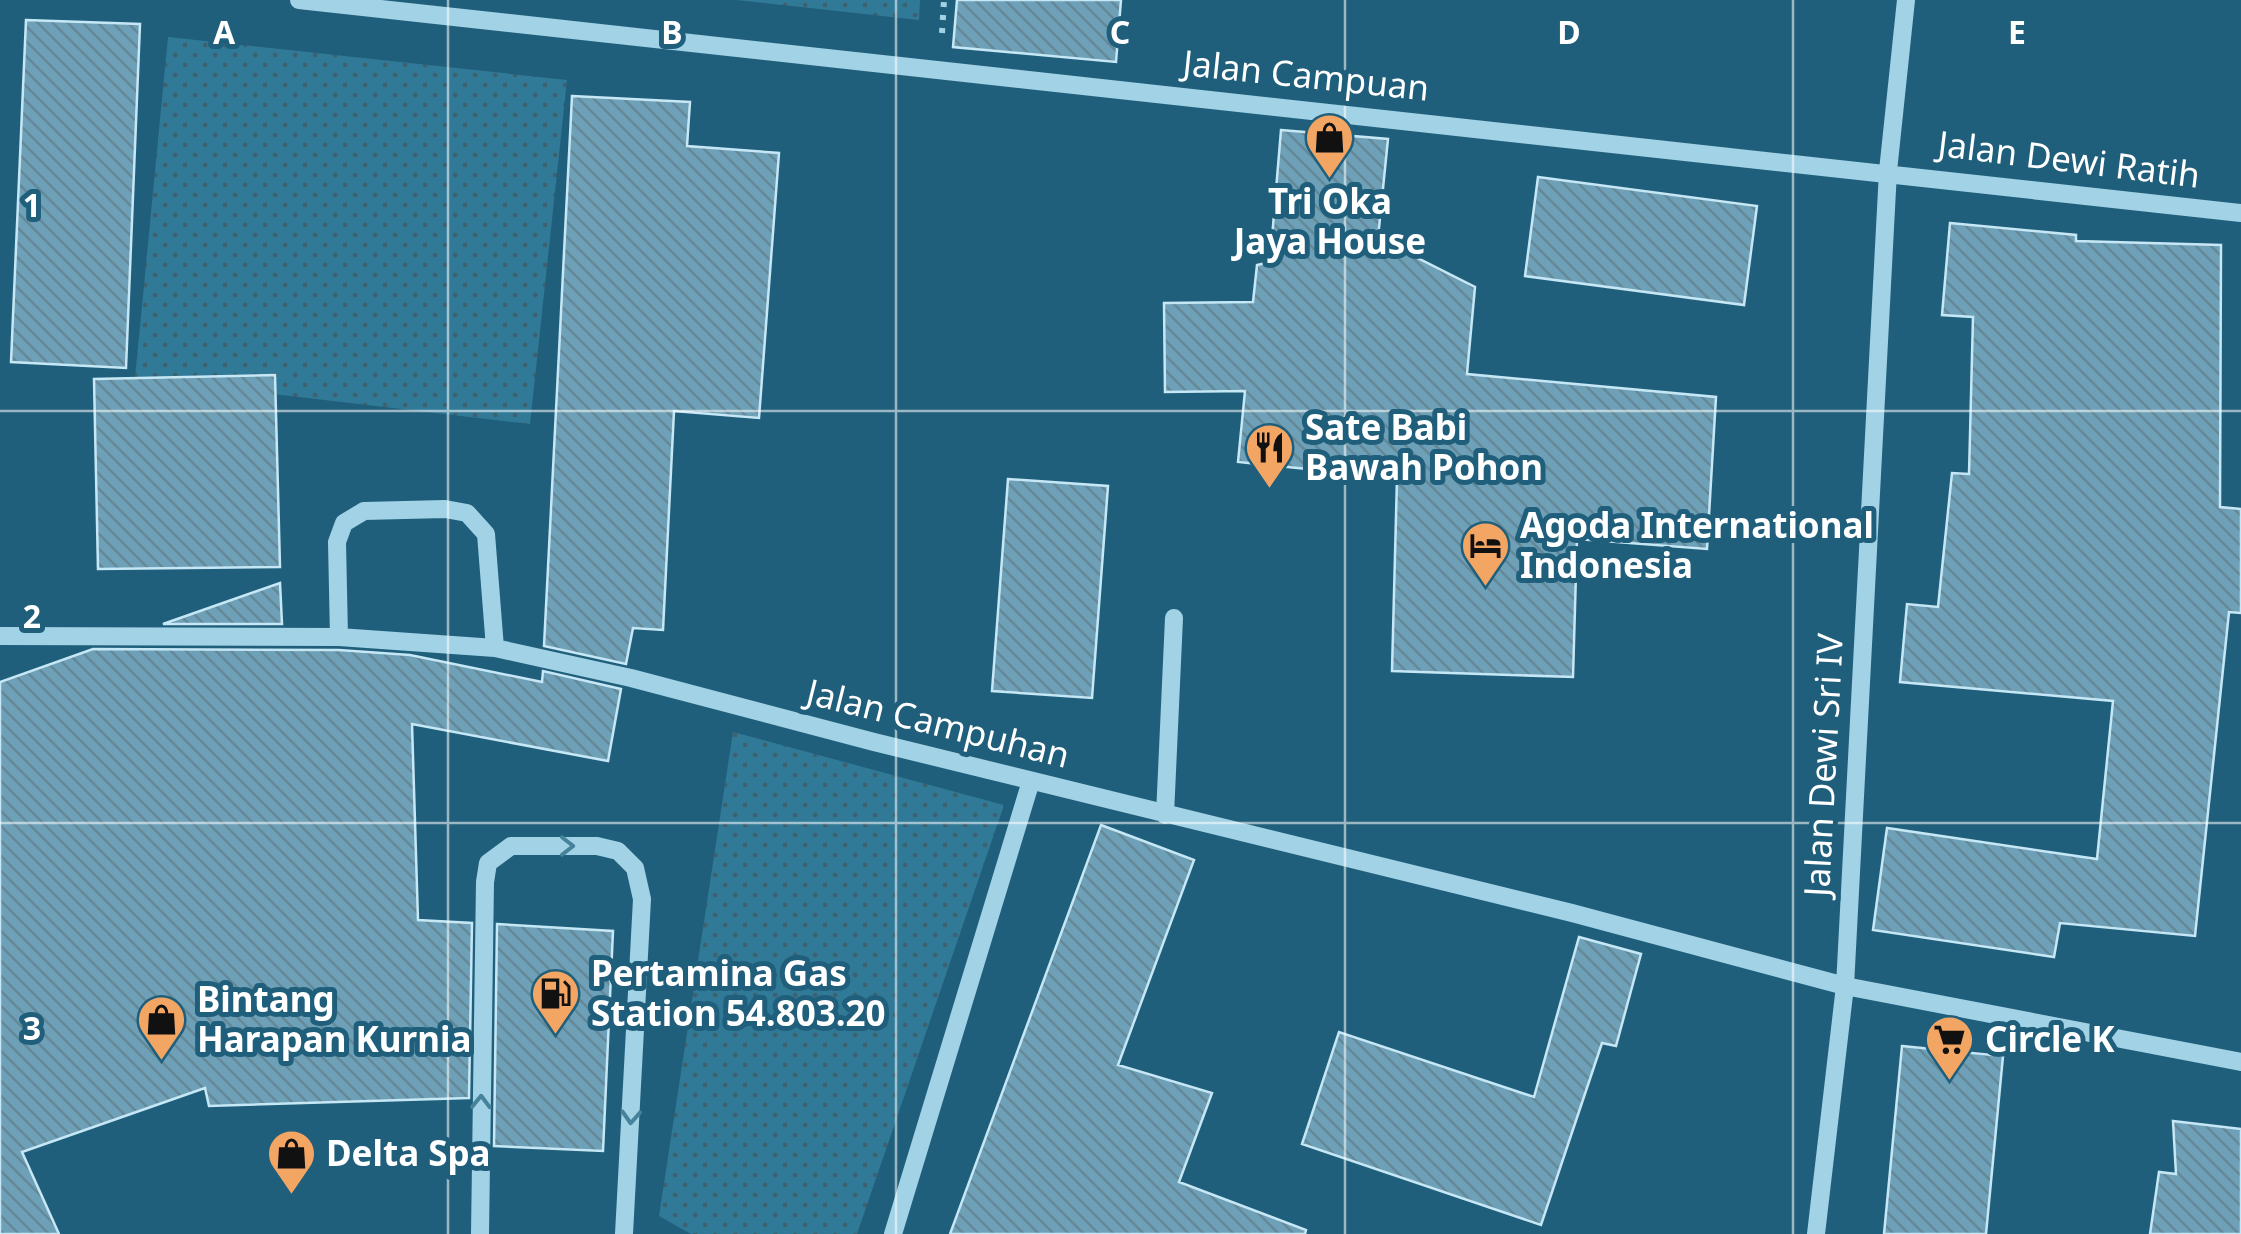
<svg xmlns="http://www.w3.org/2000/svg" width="2241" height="1234" font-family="'Noto Sans',sans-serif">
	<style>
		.grass { fill: url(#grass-dots) }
		.building { fill: url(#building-back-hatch); stroke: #c6e7f5; stroke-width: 2.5 }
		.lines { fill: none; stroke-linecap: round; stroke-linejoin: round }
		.path { stroke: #a2d2e6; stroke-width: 6; stroke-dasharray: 5 8; stroke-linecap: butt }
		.minor { stroke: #a2d2e6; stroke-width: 18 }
		.oneway { stroke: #47829b }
		.grid { fill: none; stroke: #fff; stroke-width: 2.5; stroke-opacity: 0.55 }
		.labels { text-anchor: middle; stroke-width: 10; stroke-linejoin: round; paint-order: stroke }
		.street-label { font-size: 35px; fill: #fff; stroke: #205f7b }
		.poi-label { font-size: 35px; font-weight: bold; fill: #fff; stroke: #205f7b; text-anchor: start }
		.grid-label { font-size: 32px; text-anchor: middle; font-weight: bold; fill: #fff; stroke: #205f7b; stroke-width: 10; stroke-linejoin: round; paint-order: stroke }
	</style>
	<defs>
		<pattern id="grass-dots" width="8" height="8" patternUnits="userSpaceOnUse" patternTransform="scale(2.5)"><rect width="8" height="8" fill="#307997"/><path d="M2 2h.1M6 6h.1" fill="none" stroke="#3f606e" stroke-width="1.8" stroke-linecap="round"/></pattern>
		<pattern id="building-back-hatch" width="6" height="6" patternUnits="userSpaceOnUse" patternTransform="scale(2.5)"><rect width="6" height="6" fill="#6ea1b8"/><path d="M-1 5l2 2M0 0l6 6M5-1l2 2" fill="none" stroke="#648898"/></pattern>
	</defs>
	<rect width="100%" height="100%" fill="#205f7b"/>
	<path class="grass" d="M736,0H920L919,20Z
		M168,37L567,80L530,424L135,378Z
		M733,732L1004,805L857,1234H691L659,1216Z"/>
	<path class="building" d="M957,0H1121L1116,62L953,47Z
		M26,20L140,24L126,368L11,362Z
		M572,96L690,102L687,146L779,153L759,418L674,411L663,630L633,628L626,664L544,646Z
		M1281,130L1388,139L1378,238L1475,287L1467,374L1716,397L1707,549L1577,539L1573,677L1392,671L1397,478L1238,462L1245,391L1165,392L1164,303L1253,302L1257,265L1270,262Z
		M1538,177L1757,206L1744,305L1525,276Z
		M1950,223L2076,235V241L2221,245L2220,507L2241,509V613L2229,612L2195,936L2060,923L2054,957L1873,930L1887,828L2097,859L2113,701L1900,682L1907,604L1938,607L1952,473L1969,474L1973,317L1942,315Z
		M275,375L280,567L98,569L94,379Z
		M1008,479L1108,486L1092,698L992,691Z
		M280,583L282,624H163Z
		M93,649L339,650L410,655L542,682L543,671L621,689L608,761L412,724L418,920L472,923L469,1098L209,1106L205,1088L22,1152L59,1234H0V682Z
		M1101,825L1194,860L1118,1065L1212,1093L1179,1182L1306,1230L1305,1234H950Z
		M497,924L613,931L603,1151L494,1146Z
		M1579,937L1641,954L1616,1046L1602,1043L1541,1225L1302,1144L1339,1032L1534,1097Z
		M1902,1046L2003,1056L1986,1234H1884Z
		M2173,1121L2241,1129V1234H2150L2159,1172L2176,1174Z"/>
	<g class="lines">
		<path class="path" d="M942,33L944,0"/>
		<path class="minor" d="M299,0L2241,213
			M0,636L339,637L495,648L631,678L874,742L1572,913L1845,986L2241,1062
			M339,637L337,542L344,523L364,511L445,509L467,513L486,534L495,648
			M1165,815L1174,618
			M480,1234L485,882L488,863L511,846H597L618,851L635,868L642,899L624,1234
			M893,1234L1031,781
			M1816,1234L1845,986L1888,171L1906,0"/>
	</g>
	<defs><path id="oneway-chevron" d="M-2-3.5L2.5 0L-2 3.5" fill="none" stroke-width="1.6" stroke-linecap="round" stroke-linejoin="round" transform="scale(2.5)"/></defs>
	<g class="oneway">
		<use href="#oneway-chevron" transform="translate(567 846)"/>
		<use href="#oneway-chevron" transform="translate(481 1102) rotate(-89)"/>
		<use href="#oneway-chevron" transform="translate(631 1117) rotate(93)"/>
	</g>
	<path class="grid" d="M448,0V1234M896,0V1234M1345,0V1234M1793,0V1234M0,411H2241M0,823H2241"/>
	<defs>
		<symbol id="shop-pin" viewBox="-11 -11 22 30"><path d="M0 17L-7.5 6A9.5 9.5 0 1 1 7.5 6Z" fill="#f3a563" stroke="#205f7b"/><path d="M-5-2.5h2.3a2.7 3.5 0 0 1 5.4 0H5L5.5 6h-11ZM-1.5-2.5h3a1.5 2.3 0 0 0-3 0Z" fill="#111"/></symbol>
		<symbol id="restaurant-pin" viewBox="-11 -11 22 30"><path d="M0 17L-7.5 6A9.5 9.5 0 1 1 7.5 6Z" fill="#f3a563" stroke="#205f7b"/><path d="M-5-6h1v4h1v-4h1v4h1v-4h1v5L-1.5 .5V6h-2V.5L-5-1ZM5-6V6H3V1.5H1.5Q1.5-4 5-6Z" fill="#111"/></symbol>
		<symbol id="hotel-pin" viewBox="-11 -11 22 30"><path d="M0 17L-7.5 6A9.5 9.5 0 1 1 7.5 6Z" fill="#f3a563" stroke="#205f7b"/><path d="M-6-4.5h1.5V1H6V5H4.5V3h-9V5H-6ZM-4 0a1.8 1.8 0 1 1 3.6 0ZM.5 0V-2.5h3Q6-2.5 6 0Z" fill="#111"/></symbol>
		<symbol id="fuel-pin" viewBox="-11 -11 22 30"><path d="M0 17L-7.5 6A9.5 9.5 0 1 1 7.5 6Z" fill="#f3a563" stroke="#205f7b"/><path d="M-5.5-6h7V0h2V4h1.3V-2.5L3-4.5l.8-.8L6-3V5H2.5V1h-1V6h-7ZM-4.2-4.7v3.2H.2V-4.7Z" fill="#111"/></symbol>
		<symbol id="supermarket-pin" viewBox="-11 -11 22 30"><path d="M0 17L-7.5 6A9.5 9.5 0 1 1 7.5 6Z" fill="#f3a563" stroke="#205f7b"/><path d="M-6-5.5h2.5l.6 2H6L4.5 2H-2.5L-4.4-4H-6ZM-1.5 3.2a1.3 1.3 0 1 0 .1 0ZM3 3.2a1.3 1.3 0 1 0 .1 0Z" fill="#111"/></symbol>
	</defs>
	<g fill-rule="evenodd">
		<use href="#shop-pin" x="1302" y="110" width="55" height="75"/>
		<use href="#restaurant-pin" x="1242" y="420" width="55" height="75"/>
		<use href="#hotel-pin" x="1458" y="518" width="55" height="75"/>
		<use href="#fuel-pin" x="528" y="966" width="55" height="75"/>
		<use href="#shop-pin" x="134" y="992" width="55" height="75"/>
		<use href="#supermarket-pin" x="1922" y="1012" width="55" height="75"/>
		<use href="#shop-pin" x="264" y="1126" width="55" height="75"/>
	</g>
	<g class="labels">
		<g class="street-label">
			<text transform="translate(1306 76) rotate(6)" y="12">Jalan Campuan</text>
			<text transform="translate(2069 160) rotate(7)" y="12">Jalan Dewi Ratih</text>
			<text transform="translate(938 724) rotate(14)" y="12">Jalan Campuhan</text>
			<text transform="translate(1824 765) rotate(-87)" y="12">Jalan Dewi Sri IV</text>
		</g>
		<g class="poi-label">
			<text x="1330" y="214" text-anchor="middle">Tri Oka<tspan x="1330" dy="40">Jaya House</tspan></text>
			<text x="1305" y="440">Sate Babi<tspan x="1305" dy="40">Bawah Pohon</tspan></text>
			<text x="1520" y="538">Agoda International<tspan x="1520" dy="40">Indonesia</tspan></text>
			<text x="591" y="986">Pertamina Gas<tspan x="591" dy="40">Station 54.803.20</tspan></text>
			<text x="197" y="1012">Bintang<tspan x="197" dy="40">Harapan Kurnia</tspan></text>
			<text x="1985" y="1052">Circle K</text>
			<text x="326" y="1166">Delta Spa</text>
		</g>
	</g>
	<g class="grid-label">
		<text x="224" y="44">A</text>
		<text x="672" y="44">B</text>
		<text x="1120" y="44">C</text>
		<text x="1569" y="44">D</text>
		<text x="2017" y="44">E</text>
		<text x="32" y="217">1</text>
		<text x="32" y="628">2</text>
		<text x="32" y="1040">3</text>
	</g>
</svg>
